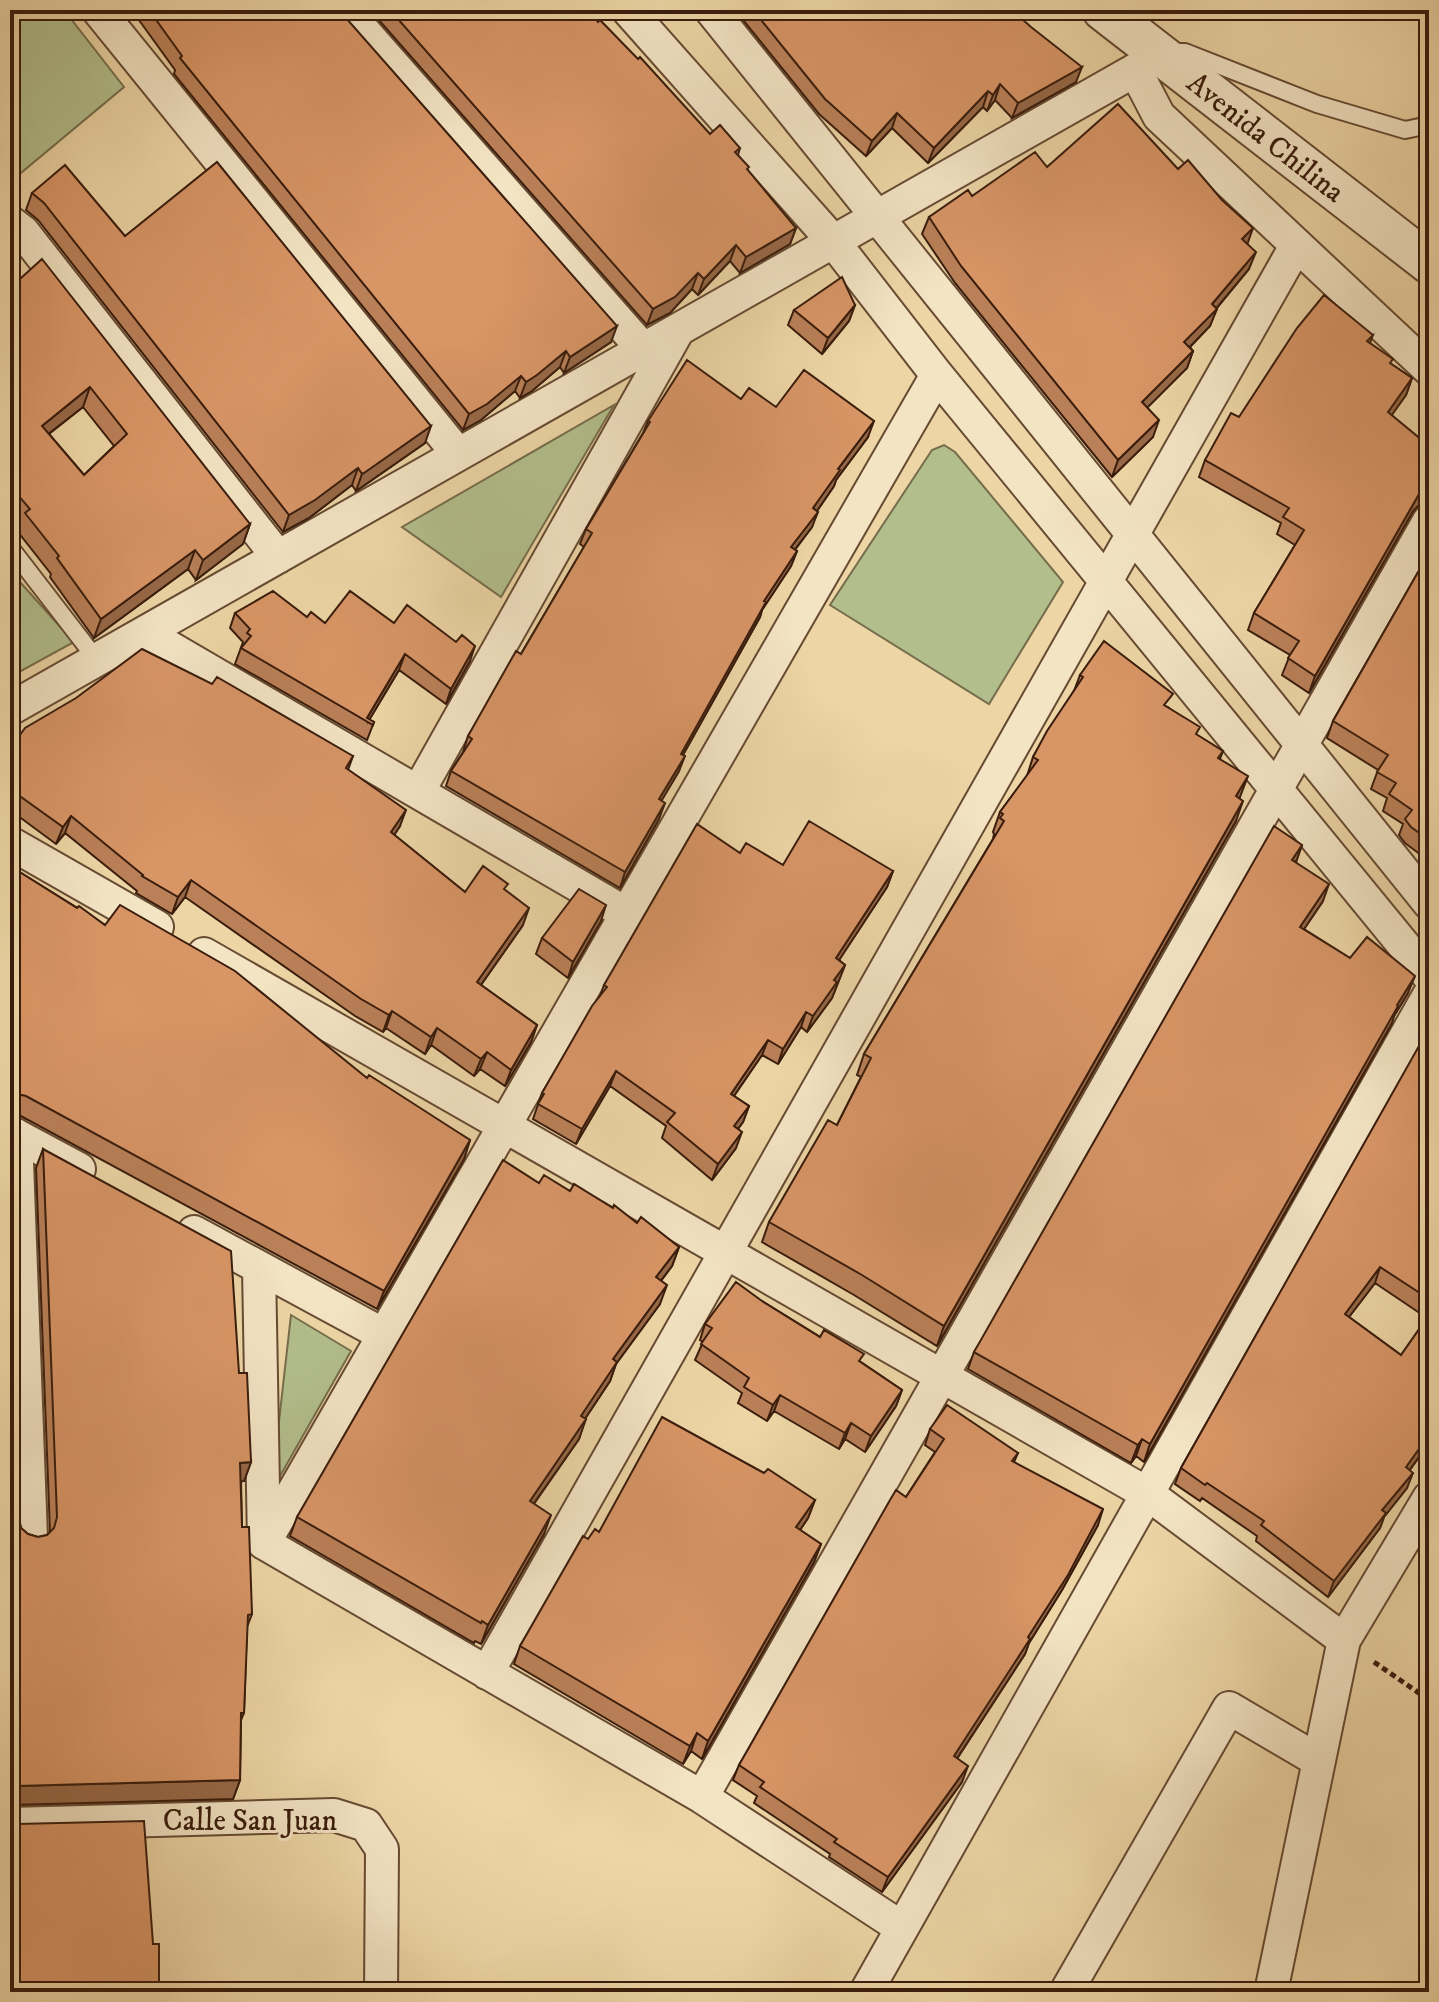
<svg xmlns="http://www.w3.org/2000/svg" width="1439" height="2002" font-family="'IM FELL DW Pica',serif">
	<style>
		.green { fill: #b2be8c; stroke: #766d4c; stroke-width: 2 }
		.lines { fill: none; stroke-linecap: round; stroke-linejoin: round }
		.service-casing { stroke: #664a32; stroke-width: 20 }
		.minor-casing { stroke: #664a32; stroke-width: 36 }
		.tertiary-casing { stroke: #664a32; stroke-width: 44 }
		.path { stroke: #391c0c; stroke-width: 5; stroke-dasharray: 6 4; stroke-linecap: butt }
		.service { stroke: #f3e4c4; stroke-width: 16 }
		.minor { stroke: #f3e4c4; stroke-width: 32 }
		.tertiary { stroke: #f3e4c4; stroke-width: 40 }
		.wall { fill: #ba8058; stroke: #391c0c; stroke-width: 2; fill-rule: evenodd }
		.shaded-wall { fill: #976847; stroke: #391c0c; stroke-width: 2 }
		.building { fill: #d89566; stroke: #391c0c; stroke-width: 2; fill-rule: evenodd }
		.labels { text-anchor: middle; stroke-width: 6; stroke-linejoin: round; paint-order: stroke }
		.street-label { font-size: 30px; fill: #391c0c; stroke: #f3e4c4 }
	</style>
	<rect width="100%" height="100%" fill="#edd5a5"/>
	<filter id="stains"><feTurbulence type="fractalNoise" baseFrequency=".0025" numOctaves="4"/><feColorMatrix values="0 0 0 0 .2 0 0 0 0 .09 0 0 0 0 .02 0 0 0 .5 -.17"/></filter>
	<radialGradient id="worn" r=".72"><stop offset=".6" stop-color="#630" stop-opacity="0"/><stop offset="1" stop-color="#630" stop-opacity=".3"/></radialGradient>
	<path class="green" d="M10,10H64L124,87L10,182Z
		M614,405L501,597L402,527Z
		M944,445L955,452L1063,582L989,704L830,605L932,450Z
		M10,571L74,642L10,677Z
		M291,1315L351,1351L271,1492Z"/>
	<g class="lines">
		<defs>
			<path id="service" d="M1173,52H1185L1317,104L1405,130L1429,125
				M10,547L97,660"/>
			<path id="minor" d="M98,10L458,454
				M345,10L643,349
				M628,10L833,241L937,375L1429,976
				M711,10L1429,903
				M1135,70L1159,116L1429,369
				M10,222L23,232L278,557
				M145,633L627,914
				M10,709L1160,56
				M418,792L677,332
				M10,843L157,927
				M204,954L1148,1494L1344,1640
				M10,1132L79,1169
				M16,1135L31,1537
				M194,1232L384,1335
				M259,1268L264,1543
				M264,1543L937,375
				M264,1543L702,1797L902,1928
				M487,1673L1296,246
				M702,1797L1429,521
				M10,1824L334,1815L366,1825L382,1849L381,1992
				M866,1992L1429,995
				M1066,1992L1229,1708L1319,1761
				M1271,1992L1344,1640L1429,1498"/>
			<path id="tertiary" d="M1103,10L1429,263"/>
		</defs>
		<use href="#service" class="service-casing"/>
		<use href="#minor" class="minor-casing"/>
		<use href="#tertiary" class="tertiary-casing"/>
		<path class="path" d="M1374,1662L1429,1700"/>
		<use href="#service" class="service"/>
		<use href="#minor" class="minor"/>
		<use href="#tertiary" class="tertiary"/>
	</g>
	<path class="wall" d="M122,10H339L611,342L564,373L560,367L532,391L520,398L515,391L481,420L463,430L174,74L175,70L136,16L130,20Z
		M370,10H589L598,22L710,134L740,148L738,155L748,171L796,228L790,244L740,273L730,261L698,295L692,289L670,313L647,325Z
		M735,10H1012L1076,82L1012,118L995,100L987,111L983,107L928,163L892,128L866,156L819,114Z
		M1047,167L1247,243L1249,269L1216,309L1210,326L1190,347L1193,351L1187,368L1147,407L1153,437L1112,477L955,283L922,234L929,217L972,196Z
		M32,193L125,236L425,443L358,490L356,491L352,485L309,518L283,532L38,220L26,210Z
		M10,288L250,524L243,544L196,580L188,569L94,638L50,577L51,574L18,532L20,526L10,513ZM83,407L114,446L84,475L49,434Z
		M855,305L849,321L822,354L788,325L794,310Z
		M1373,335L1370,343L1391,364L1412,378L1406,395L1391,415L1429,446V502L1419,505L1413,511L1309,693L1282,675L1290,655L1248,630L1254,613L1295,545L1277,534L1281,523L1199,477L1205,460L1239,417Z
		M741,399L776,407L868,437L836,480L834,486L817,511L812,527L795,550L797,551L791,566L762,610L760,617L683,755L679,771L661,801L659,819L620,888L446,786L451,771L463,752L468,736L521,654L584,547L580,544L586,529L643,433L648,421Z
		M1429,553V861L1405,843L1399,835L1403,824L1383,811L1387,798L1371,789L1378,770L1327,738L1333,721Z
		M235,613L307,617L325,623H394L470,661L446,704L399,670L369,720L374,722L367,740L235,664L243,642L230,628Z
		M1080,675L1168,707L1197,735L1223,751L1220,759L1239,798L1236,821L937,1346L854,1295L762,1242L769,1222L837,1125L861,1077L857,1075L864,1054L993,839L994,834L993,832L1000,812L1027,776L1033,757L1074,691Z
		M10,749L353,756L348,770L400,826L394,835L465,892L505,891L523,925L481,985L537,1025L531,1042L505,1086L480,1069L474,1076L431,1045L425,1054L386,1028L383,1032L355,1016L185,897L172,914L136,893L137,891L65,833L56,844L10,810Z
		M1302,845L1296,862L1323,901L1304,929L1350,958L1408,993L1394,1016L1392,1023L1144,1462L1136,1456L1131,1463L968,1369L974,1352Z
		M740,853L783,865L893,871L887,887L839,960L845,965L832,998L807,1032L801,1027L778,1064L762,1055L734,1096L749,1106L743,1122L738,1129L736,1148L712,1180L662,1138L666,1126L610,1086L576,1144L533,1119L542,1093L600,996L604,985Z
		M10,866L105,925L367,1078L470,1140L464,1159L377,1309L19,1115L10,1113Z
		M601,921L568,978L536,954L542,938Z
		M1429,1030V1443L1410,1470L1407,1488L1384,1517L1380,1528L1328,1597L1256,1541L1257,1536L1202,1498L1200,1501L1175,1484L1181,1468ZM1375,1283L1427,1318L1401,1355L1349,1317Z
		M43,1149L239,1373L251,1462L244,1481H241L242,1527L252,1614L247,1627L244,1713L241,1720L240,1780L233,1799L10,1805L19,1519L21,1528L28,1534L38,1537L47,1535L50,1532L36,1168Z
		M539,1183L570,1191L637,1223L679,1247L672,1266L661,1281L660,1304L616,1364L610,1381L585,1419L579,1439L534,1504L544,1534L481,1644L475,1641L474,1643L290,1536L297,1517Z
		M762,1301L861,1362L902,1390L896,1406L865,1452L845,1439L839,1449L774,1411L767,1421L738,1403L742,1393L695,1360L703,1342L700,1340L705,1324Z
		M930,1429L1018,1453L1014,1462L1098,1525L1062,1590L1029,1643L1025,1654L957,1759L962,1782L882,1892L829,1857L830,1854L754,1803L757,1796L733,1780L739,1765L906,1497L935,1452L925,1445Z
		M815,1500L808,1518L800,1530L821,1544L814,1562L702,1759L691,1751L683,1764L514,1664L520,1646L588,1539L599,1532Z"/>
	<path class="shaded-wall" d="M134,10H138L136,16L130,20Z
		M1082,67L1076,82L1012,118L1018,103Z
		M1000,84L995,100L987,111L993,95Z
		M988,91L983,107L928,163L934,148Z
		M897,113L892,128L866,156L872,141Z
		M796,228L790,244L740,273L746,257Z
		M1253,228L1247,245L1242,239Z
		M736,245L730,261L698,295L704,279Z
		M1256,252L1249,269L1209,317L1217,309L1210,326L1178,359L1184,342L1212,304Z
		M698,273L692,289L670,313L647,325L653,309Z
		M855,305L849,321L822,354L828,338Z
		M617,326L611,342L564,373L570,357Z
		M566,351L560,367L532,391L520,398L526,382Z
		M1193,351L1187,368L1136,419L1142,402Z
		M521,376L515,391L481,420L463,430L469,414Z
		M1412,378L1406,395L1382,429L1388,412Z
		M90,387L83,407L34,445L42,426Z
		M1159,420L1153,437L1112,477L1118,460Z
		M874,421L868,437L836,480L834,486L808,524L813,508L838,469Z
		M431,426L425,443L356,491L362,474Z
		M358,468L352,485L309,518L283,532L289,515Z
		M1429,487L1428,502L1419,505L1413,511L1309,693L1315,676L1419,494L1425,488Z
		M818,512L812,527L785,562L791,547Z
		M250,524L243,544L196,580L203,560Z
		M195,550L188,569L94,638L101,619Z
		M797,551L791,566L762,610L760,617L675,769L681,754L764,601Z
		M475,646L470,661L446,704L451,689Z
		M405,654L399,670L368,722L367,718Z
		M685,756L679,771L653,815L659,799Z
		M1248,776L1240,797L1228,816L1236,796Z
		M1243,801L1236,821L937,1346L944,1326Z
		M665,803L659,819L620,888L625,872Z
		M406,810L400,826L385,849L391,832Z
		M71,816L65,833L56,844L63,827Z
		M1302,845L1296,862L1292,860Z
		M893,871L887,887L830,974L836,958Z
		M191,880L185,897L172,914L178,897Z
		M1329,884L1323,901L1294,944L1300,927Z
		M606,905L601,921L568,978L573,962Z
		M529,908L523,925L471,999L477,982Z
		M845,965L832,998L807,1032L813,1016L834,980Z
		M1415,976L1408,993L1394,1016L1392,1023L1144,1462L1150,1444L1397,1005Z
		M392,1011L386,1028L383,1032L389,1015Z
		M806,1012L801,1027L778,1064L783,1049Z
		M537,1025L531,1042L505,1086L511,1070Z
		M437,1028L431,1045L425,1054L431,1037Z
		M768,1040L762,1055L725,1109L731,1094Z
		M487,1052L480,1069L474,1076L481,1059Z
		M616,1071L610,1086L576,1144L582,1129Z
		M17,1094L10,1113V1096Z
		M749,1106L743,1122L728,1142L734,1126Z
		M742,1132L736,1148L712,1180L718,1164Z
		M470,1140L464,1159L377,1309L384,1291Z
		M679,1247L672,1266L649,1296L656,1277Z
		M1380,1267L1375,1283L1339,1330L1345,1314Z
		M667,1285L660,1304L616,1364L610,1381L574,1435L581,1416L613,1359Z
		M902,1390L896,1406L865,1452L871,1436Z
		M780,1395L774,1411L767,1421L773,1405Z
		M586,1419L579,1439L522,1520L530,1501Z
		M851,1423L845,1439L839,1449L845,1433Z
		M1429,1435V1443L1400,1483L1406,1467Z
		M1142,1439L1136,1456L1131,1463L1138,1445Z
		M251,1462L244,1481L233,1482L240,1463Z
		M1413,1473L1407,1488L1384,1517L1380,1528L1328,1597L1334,1581L1382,1510Z
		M815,1500L808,1518L790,1545L796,1527Z
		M1103,1509L1098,1525L1062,1590L1029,1643L1025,1654L948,1772L954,1756L1028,1637Z
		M551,1515L544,1534L481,1644L488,1625Z
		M821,1544L814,1562L702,1759L708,1741Z
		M697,1733L691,1751L683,1764L690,1746Z
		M968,1766L962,1782L882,1892L888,1877Z
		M240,1780L233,1799L10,1805V1788L16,1786Z"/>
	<path class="building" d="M149,10H339L617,326L570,357L566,351L537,375L526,382L521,376L487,404L469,414L180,58L182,56Z
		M390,10H589L598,22L600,20L638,59L640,57L710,134L720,125L740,148L735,152L749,167L747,169L796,228L746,257L736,245L704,279L698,273L675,297L653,309Z
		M753,10H1012L1031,27L1082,67L1018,103L1000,84L993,95L988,91L934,148L897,113L872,141L825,99Z
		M1118,104L1178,169L1188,160L1222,200L1253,228L1242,239L1256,252L1212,304L1217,309L1184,342L1193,351L1142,402L1159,420L1118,460L961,266L929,217L968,190L972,196L1035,152L1047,167Z
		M217,162L431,426L364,473L362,474L358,468L315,500L289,515L44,203L32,193L65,165L125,236Z
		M42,259L250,524L203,560L195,550L101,619L57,558L59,556L25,513L30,509L10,486V288ZM90,387L127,434L84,475L42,426Z
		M842,277L855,305L828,338L794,310Z
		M1324,295L1373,335L1367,341L1393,359L1390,363L1412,378L1388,412L1429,446V487L1425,488L1419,494L1315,676L1288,658L1299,641L1254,613L1304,530L1283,517L1289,508L1205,460L1231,413L1239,417L1297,328Z
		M687,360L741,399L749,388L776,407L804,370L874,421L838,469L840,470L813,508L818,512L791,547L797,551L764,601L766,602L681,754L685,756L659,799L665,803L625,872L451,771L472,739L468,736L512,658L516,651L521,654L592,533L586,529L650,422L648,421Z
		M1429,553V840L1411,827L1405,819L1412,810L1389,794L1396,783L1377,772L1388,755L1333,721Z
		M273,591L307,617L311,612L325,623L350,591L394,623L407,605L456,642L462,635L475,646L451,689L405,654L367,718L374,722L373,725L241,648L251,636L247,633L250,629L235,613Z
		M1104,641L1173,694L1164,705L1200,727L1196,734L1223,751L1218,758L1248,776L1236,796L1243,801L944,1326L862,1275L769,1222L828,1120L837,1125L871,1058L864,1054L1004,821L1000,818L1003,814L1000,812L1038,760L1033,757L1047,731L1083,677L1080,675Z
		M142,649L212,684L217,677L353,756L346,768L406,810L391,832L465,892L483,866L508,884L504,889L529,908L477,982L537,1025L511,1070L487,1052L481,1059L437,1028L431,1037L392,1011L389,1015L361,999L191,880L178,897L142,876L143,875L71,816L63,827L10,789V749L25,728L76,698Z
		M809,821L893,871L836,958L845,965L834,980L837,982L813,1016L806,1012L783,1049L768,1040L731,1094L749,1106L734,1126L742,1132L718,1164L667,1122L675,1113L616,1071L582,1129L538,1104L544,1094L542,1093L592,1006L607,987L604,985L697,824L740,853L746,843L783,865Z
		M1274,826L1302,845L1292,860L1329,884L1300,927L1350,958L1367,937L1415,976L1397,1005L1398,1006L1150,1444L1142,1439L1138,1445L974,1352Z
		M10,866L77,908L79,906L105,925L120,905L235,971L367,1078L369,1075L470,1140L384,1291L26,1096L17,1094L10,1096Z
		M579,889L606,905L573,962L542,938Z
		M1428,1030L1429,1299L1380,1267L1345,1314L1401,1355L1429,1315V1435L1406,1467L1413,1473L1382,1510L1386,1513L1334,1581L1261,1525L1264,1521L1207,1483L1205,1485L1181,1468Z
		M43,1149L231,1251L239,1373H247L251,1462L240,1463L242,1527H249L252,1614L248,1615L244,1713H241L240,1780L16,1786L10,1788V1281L19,1519L21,1528L28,1534L38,1537L47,1535L54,1528L57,1517Z
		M503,1160L539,1183L544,1175L570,1191L574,1184L613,1208L614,1205L637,1223L641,1217L679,1247L656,1277L667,1285L613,1359L617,1362L581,1416L586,1419L530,1501L551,1515L488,1625L482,1621L481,1623L297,1517Z
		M736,1282L762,1301L820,1337L824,1330L864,1354L859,1361L902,1390L871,1436L851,1423L845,1433L780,1395L773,1405L744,1387L749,1378L701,1344L712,1328L705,1324Z
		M947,1405L1018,1453L1012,1461L1103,1509L1068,1575L1028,1637L1030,1639L954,1756L968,1766L888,1877L834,1842L837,1839L760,1787L764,1782L739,1765L890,1500L896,1490L906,1497L944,1439L930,1429Z
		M662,1417L764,1473L768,1469L815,1500L796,1527L821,1544L708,1741L697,1733L690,1746L520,1646L583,1536L588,1539L595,1529L599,1532Z
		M144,1821L153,1944H159V1992H10V1822L17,1824Z"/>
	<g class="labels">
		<g class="street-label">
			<text transform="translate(1266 137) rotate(38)" y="10">Avenida Chilina</text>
			<text x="250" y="1830">Calle San Juan</text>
		</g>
	</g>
	<rect width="1439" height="2002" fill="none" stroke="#edd5a5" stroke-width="40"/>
	<rect x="12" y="12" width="1415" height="1978" fill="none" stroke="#391c0c" stroke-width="4"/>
	<rect x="20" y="20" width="1399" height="1962" fill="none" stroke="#391c0c" stroke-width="2"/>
	<rect width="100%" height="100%" filter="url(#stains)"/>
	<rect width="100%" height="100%" fill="url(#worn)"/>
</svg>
